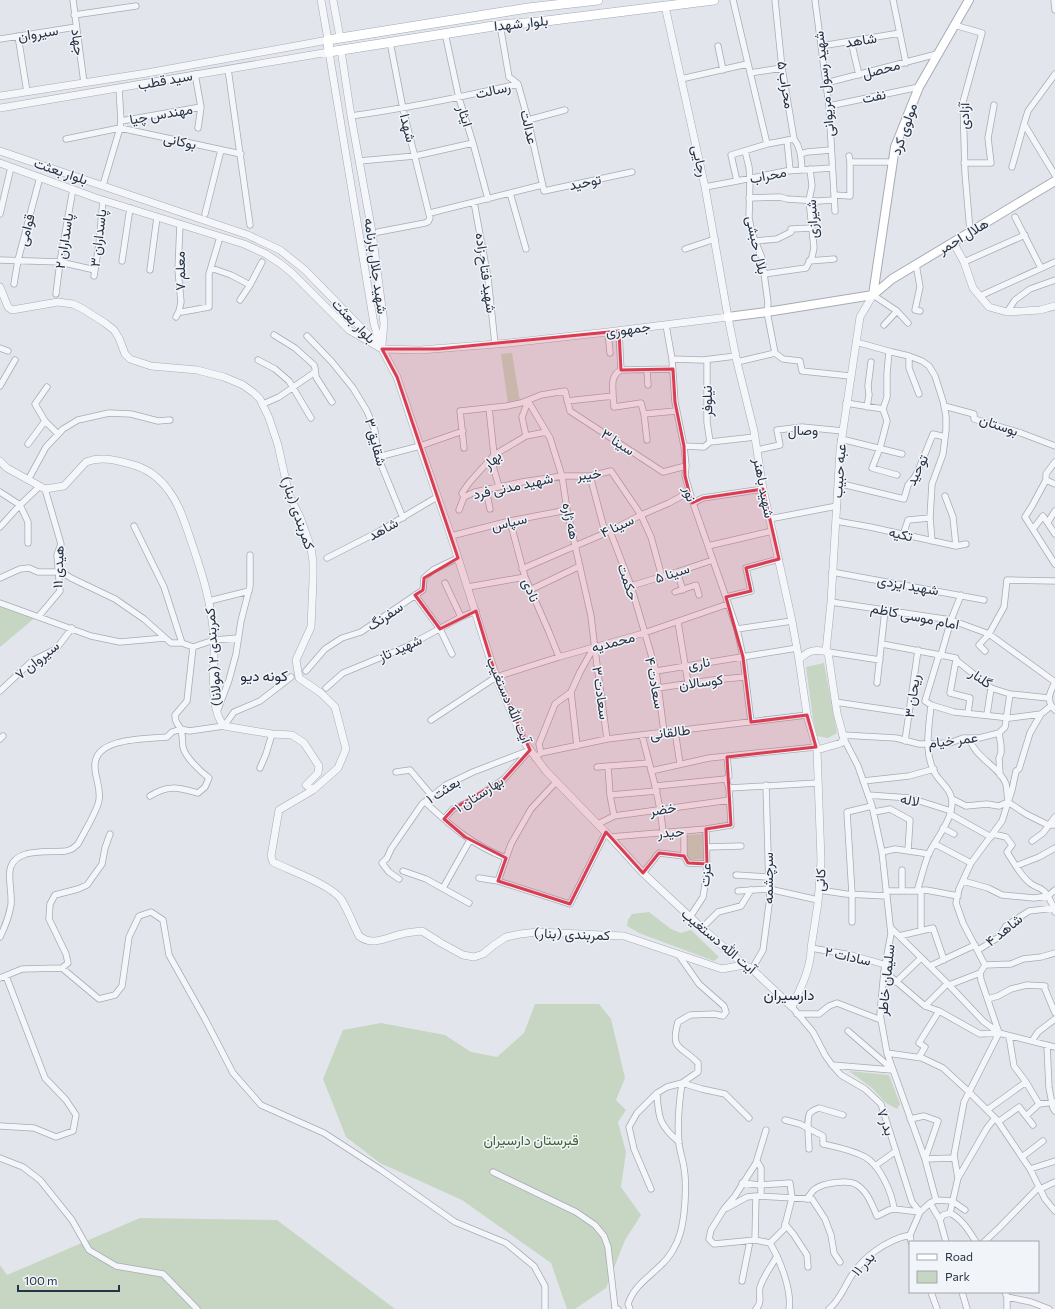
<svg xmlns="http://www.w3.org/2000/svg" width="1055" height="1309" font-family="Commissioner,Vazirmatn,sans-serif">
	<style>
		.green { fill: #c7d6c2 }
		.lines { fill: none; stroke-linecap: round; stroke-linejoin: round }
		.minor-casing { stroke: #a6acb6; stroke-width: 7 }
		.tertiary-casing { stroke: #a6acb6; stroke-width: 8 }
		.secondary-casing { stroke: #a6acb6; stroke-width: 10 }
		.primary-casing { stroke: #a0a9b8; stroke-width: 10 }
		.minor { stroke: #f5f6f9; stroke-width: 5.5 }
		.tertiary { stroke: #f5f6f9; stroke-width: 7 }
		.secondary { stroke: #fff; stroke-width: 8 }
		.primary { stroke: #fff; stroke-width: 9 }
		.marked { fill: #d93d54; fill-opacity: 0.2; stroke: #d93d54; stroke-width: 3; stroke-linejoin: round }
		.labels { text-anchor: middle; stroke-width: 3; stroke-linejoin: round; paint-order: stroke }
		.street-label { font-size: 14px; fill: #283245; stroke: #f1f4f8 }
		.park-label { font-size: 14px; fill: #3c6234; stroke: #f1f4f8 }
		.neighbourhood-label { font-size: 15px; fill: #1a2335; stroke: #f1f4f8 }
	</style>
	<rect width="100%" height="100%" fill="#e2e5eb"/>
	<path class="green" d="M512,353L520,402L508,404L501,354Z
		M0,604L37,616L0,647Z
		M824,663L837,733L828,738L817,736L813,719L806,667Z
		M704,834V859L689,860L686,856L687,835Z
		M649,912L671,929L681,933L691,930L719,957L714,961L639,933L627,926L628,920L632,914Z
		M535,1004H599L611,1019L625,1078L616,1100L626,1110L618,1122L626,1152L621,1187L641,1215L625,1240L606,1288L575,1309H567L551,1263L462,1200L380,1163L346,1137L323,1079L343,1030L381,1023L445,1035L471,1052L497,1057L524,1033Z
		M849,1071L889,1075L900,1104L897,1109L886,1103L872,1088Z
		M140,1218L277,1220L395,1309H0V1265L7,1275Z"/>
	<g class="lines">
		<defs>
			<path id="minor" d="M73,0L84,83
				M733,0L767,144
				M775,0L782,68L794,139C801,148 801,158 802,169
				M815,0L829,106L835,211
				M893,0L906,63
				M1054,0L1055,10
				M74,15L136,6
				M500,25L509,77L518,84L528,120L544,191L632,172
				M954,25L982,33L963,102L965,173L970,231
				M445,33L459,98L473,143L488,199
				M18,36L27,92
				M0,39L76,27
				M851,41L859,75
				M718,46L723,70
				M821,46L900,33
				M228,69L250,225
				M750,73L782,68
				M195,74L201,107L198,128
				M1055,74L1028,111L1024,124L1055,175
				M681,79L747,64
				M826,83L937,54
				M829,106L919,87
				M351,116C407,108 462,97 518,84
				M528,120L565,110
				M121,121L201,107
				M66,139L120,128L241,154
				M787,140L790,170
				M745,151L749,167L750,179L749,218L752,233L762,258L768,303L767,312L775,353
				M801,154L807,152L831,150
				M849,156L850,162H893
				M359,161L415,156L473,143
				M964,163H991L988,138L994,105
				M1012,167L1024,124
				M737,181L731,155L767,144L794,139
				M103,185L120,128L121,121L119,88
				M705,187L737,181L786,171L832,168
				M510,193L526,249
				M834,195L850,196V162
				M749,198L780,197L787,199L818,201L834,200
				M474,202L488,278L495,344
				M430,213L542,185
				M0,214L11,167
				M205,214L221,150
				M1015,217L1041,268
				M378,232L425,223L428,222L430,218L403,109L390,42
				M755,241L777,239L791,232V229L812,228
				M685,249L715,239
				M0,260L60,262L95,270
				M122,261L130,208
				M809,261L834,259
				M964,262L1025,235
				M916,264L920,287L915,310L920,311
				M211,268L231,275L250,285
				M150,270L157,217
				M764,274L806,268L812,257L814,248L809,200L812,186L810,169
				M94,276L99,244L103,200
				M14,284L18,260L40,177
				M56,294L60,262L73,189
				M873,295L897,311L908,323
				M980,296L1055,262
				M240,300L250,285L262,262
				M179,311L182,312L209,307V274L220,237
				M1007,312L1015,300L1030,289L1055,280
				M176,317L179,311L181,302L178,270L180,224
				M666,325L672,359L675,402L684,446L686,466L685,476L693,503L737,629L743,657L751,722
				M884,325L897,311
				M608,332L610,353
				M274,335L295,348L314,365L315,368L316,377L332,402
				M307,336L332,362L353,388L367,411L375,431L378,457L403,518
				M856,342L892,352L909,356L922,361L929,366L935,376L943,401L946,416V430L943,454L932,484L930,518L932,541
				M0,348L8,351
				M775,353L783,359L800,361L802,371L850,376
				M909,356V368L919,394
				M672,359L703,360L736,356
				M258,360L275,369L289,381L311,418
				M707,360V422L710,442
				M737,362L775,353
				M621,370L673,369
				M647,370L648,385
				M0,386L15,360
				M47,387L35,404L45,421L58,434
				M613,396C613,386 610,376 621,370L619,331
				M528,401L550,438L562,476L567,510L591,616L595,650L607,739
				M567,401L613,396L614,407L641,403L644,414L676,411
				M846,403L883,409L887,421L880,448L872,468L897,475
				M263,404L279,397L315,372
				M944,406L974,414V419L1021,433L1055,446
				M867,407L869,395L868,386L871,362
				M489,408L494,455
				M883,409L887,397V373L889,352
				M644,414L647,440
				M526,436L522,417L528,401
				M841,439L902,454
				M28,444L45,421
				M684,446L704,447L710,442L755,437
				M464,448L460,411L507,406L521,403L541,395L565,391L570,411L663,472L686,466
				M757,450L780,445L777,430L802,427L843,431
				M378,457L420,446L463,431
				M491,459L499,487
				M1055,462L1046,474V480L1032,506L1025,517L1055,564
				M590,476L605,532
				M28,480L46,447L63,429L78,420L109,413L131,414L158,421L170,420
				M1046,480L1055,484
				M838,483L904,499L908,485L914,478L918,471L933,434L945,437
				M486,490L490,509
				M0,492L20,505L28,522V543
				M945,496L953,517L956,546
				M464,497L475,492L522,482L562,476H590L611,471L641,515L651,537L662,577
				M693,503L703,498L763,489
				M459,510L464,497L462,493L469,483L494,455L526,436L546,432
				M769,519L837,506
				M510,521L525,577L549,632L559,657
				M836,521L870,527L956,546L966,544
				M1048,522L1055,511
				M134,526L164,587L182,643
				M0,527L20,505L40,486
				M1033,529L1043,516L1055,534
				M610,531L631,586L656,671L664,732
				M903,535L908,520L930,518
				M451,536L510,521L567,510
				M708,546L772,531
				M327,558L378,532L437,497
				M522,569L610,531L641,515L669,503L689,492
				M677,572L683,590
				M832,572L984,600
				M0,578L20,569L29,568L38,572H62L71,578L115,599L144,619L171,643H182L193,647L214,640L238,638
				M445,583L461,617
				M631,586L677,572L713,560
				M468,587L525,577
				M530,590L580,566
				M675,592L696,585L699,595
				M415,595L440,629L452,654
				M961,595L951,620L941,655L938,658L925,701L931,705L954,712L1010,718L1041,714
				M726,597L751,591L746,568L779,559
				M209,601L249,591
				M831,602L951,620L989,634L1055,682
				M0,603L91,636L120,642L165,638
				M39,616L60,591L57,555L61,544L45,489
				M678,622L688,683
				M737,629L792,621
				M882,644L956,658V660L991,688L1010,694L1049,698
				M985,651L979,645L989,634L1004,607L1007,580L1055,581
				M828,652L880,660
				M956,660L950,693L970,698L968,713
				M306,671L325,649L342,638L361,632L423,590L424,578L433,570L458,558
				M656,671L797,648
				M1055,682C1050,693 1045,700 1055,710
				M877,683L885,610
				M326,688L343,673L406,647L461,617L476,611
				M658,688L712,680L745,677
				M0,691L32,661L56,649L72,628
				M571,692L577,746
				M835,702L909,713
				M217,712L229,680L236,654L241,621L250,586V555
				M987,715L991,688
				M431,720L496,677L559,657L644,633L728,604
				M675,731L680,764
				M999,733L1001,746V753L999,758L1000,775
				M642,735C650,767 660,799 663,832
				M842,735L896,738L919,744L950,743L963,738H979L999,733L1005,727L1010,694
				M969,738C976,759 999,766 1006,784C1007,789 1007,795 1008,800
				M0,739L3,736
				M905,741L918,650
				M541,753L539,744L555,704L571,692L580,672L594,647
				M535,758L541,753L607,739L807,715
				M608,766L610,795L614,816
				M597,767L649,763
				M260,768L266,754L272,734
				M651,771L709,758L816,747
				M396,772L410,770L432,796
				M863,781L909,776L934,769
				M656,786L726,779
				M729,788L818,783
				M610,795L657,791
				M868,795L910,798L951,811
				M150,796C168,784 179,788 198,793L205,787L209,778C201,772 185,757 183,747C182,741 183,733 180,728C177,722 175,723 175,715L187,701L193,647
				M952,799L966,806L987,804L999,806L1008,802
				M425,802C451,826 472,845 506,858
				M1008,802L1026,814L1046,824L1055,825
				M874,812L890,809L910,820L908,851
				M950,814L991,837
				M444,819L453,809L471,801L504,779L528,752
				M598,824L614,816L730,800
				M943,828L954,834
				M684,831V856L688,863L707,864
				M610,837L706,829L731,825L729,788L726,779L729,776L727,757
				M1032,841L1043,833L1055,817
				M935,844L971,863
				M707,847L741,846
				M882,852L895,849L929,854
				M1016,866L1039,857L1055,848
				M403,871L426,879L469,903
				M643,873L659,853L684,856
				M736,875L768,877
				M479,878L498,881L570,904L606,832
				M399,879L389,872L382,863L387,858L391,849L422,804L446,785L473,772L530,750
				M498,881L511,844L531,809L556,782
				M963,881L988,888L1002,895L1034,898L1048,896C1042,886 1037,889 1030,883C1020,875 1014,863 1007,852L1012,845L1006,837L993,834
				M443,888L470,840
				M819,890L846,894L887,896
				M1055,890L1048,896L1054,908H1055
				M738,891L769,889L818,900
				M886,891H917L926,890L958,896
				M902,891V870
				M917,891C921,879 924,865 929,853C936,839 952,820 952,803C952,790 942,784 936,775C923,754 929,728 931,705
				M690,917L703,897L707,872L706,829
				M852,922V894L847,812L872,806
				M702,928L718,912L741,906L751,890
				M891,928L949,985L983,1021L999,1033L1055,1047
				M921,931V890
				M899,936L933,928L944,960
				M0,937C5,927 9,916 11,905C13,884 0,862 26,854C35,851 55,852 66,851L72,849L78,844C83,834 98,810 99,800C101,787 95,778 95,767C93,737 147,739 167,737L172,732L181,729L189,731L224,726L234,712L260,701L291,677
				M811,948L851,955L886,965
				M978,950L999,937L1006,926L1029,911L1054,908L1055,912
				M985,965L1011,964L1023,959L1041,957L1055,953
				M930,966L975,945
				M62,968L99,999L115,995L122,986L129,937L139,916L151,912L163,920L169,955L205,1019L233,1073L261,1105L324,1133L381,1170L455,1222L506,1243L534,1266L545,1286V1309
				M752,969L763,950L770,897L769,889L766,785
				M884,971L925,1006L939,1011L980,1034L999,1033
				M0,978L22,969L62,968L68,963L66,954L49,919L50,904L55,895L78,889L87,885L102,864L105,848L110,834
				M896,982L921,958
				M949,985L980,973
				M1045,989L1055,1013
				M988,999L998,996L1011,989L1027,985L1045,986
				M925,1006L947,984
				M792,1007L813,1032L825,1055L832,1065L841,1075L865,1089L881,1104L912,1202L920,1212L910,1235L911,1242
				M797,1014H819L829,1006L837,1003L881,1020
				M848,1031L892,1069
				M1009,1036L1014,1066L1026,1082L1039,1104
				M1032,1041L1038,1032L1055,1019
				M1047,1045L1049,1088L1053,1108L1055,1111
				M887,1053L922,1058L943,1068L969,1092L997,1120L1030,1169L1045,1199L1055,1211
				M919,1057L925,1047L919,1043L939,1011
				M832,1065L892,1070
				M987,1110L1026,1082
				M1026,1116L1039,1104L1055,1102
				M910,1119L924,1116L938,1121L925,1159L954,1158
				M785,1120L800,1124L823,1136V1144C837,1147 852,1150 865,1157C880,1165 892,1193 894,1209L920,1212L930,1203L936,1200L925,1159L887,1053L880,1014L884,971L891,934L882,852L872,806L858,766L844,739
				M998,1122L1019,1107L1033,1125
				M0,1126L34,1128L56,1137L73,1131L76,1115L66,1100L45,1078L6,976
				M766,1130L756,1163L735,1196L724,1209L711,1230L709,1239L714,1244L755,1240L770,1243C780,1260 792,1290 789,1309
				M679,1142C660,1126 658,1118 657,1093L667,1087L682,1083L702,1089L725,1094L749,1118
				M809,1149C809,1142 806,1118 810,1113C812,1111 816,1109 819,1108L843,1115
				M1022,1157L1043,1141
				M0,1158L23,1167L40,1180L72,1220L89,1250L116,1266L163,1274L197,1309
				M757,1161L761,1168V1196
				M875,1166L896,1151
				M1030,1169L1055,1161
				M493,1172L576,1212L595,1225L604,1236L608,1247L615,1308L618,1309
				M958,1178L987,1128L995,1118
				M742,1183L760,1185L790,1183L792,1198L784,1229L770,1243
				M651,1189L634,1149L629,1127L637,1113L657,1093
				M1040,1189L1055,1182
				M807,1199C809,1196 812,1191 815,1189C823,1183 849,1179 857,1185C868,1192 872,1205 877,1216L889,1210L894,1209
				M936,1200L952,1201L965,1210
				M930,1203L940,1220
				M727,1208L747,1197L756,1196L812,1199L825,1219L831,1235L834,1253L840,1262
				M950,1213L958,1178L954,1155L964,1102L999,1033L981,980L980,973L985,965L963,923L956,903L959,889L971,863L1002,821L1012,790L1016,771L1019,769L1030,733L1041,714L1051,706
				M785,1224L794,1235L807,1255L808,1267
				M755,1240L756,1196
				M946,1242L940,1220L943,1215L950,1213C962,1219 969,1231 976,1242
				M984,1242L999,1228L1039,1187
				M742,1281L750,1241
				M931,1292L937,1309
				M962,1292L967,1309
				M1005,1292L1007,1297V1309
				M1007,1297L1031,1302L1049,1309
				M630,1309L628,1304C634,1286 648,1278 661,1265C669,1258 677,1245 680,1234C685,1218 687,1185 684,1168C683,1160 680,1152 679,1144C677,1124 679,1103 682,1083L698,1072V1063C681,1045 670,1051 678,1022L690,1015L714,1014L723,1016L726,1012L724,1006L699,984L678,954
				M756,1309C763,1302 758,1295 760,1287C764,1275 771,1267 777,1256
				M829,1309C839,1301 844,1288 850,1278C863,1257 886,1240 910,1235"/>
			<path id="tertiary" d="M333,0L340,37
				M665,6L705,187L728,317L737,362L754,431L763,489L792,621L799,660L807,715L817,750L841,743L844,739L837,713L828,652C815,649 808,650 799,660
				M341,50L351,116L372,232L384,323L382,345
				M0,96L147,73L328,40L321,0
				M0,108L329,52L374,324L382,349L397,377L420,446L451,536L496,677L525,743L546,771L610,837L643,873L702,928L744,965L752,969L792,1007C800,989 811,969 811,948L818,903L821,860L817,750
				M0,151L248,235L280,250L305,270L375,342
				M0,163L96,198L244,244L266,254L281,264L292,273L349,330L382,349L420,350L509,343L608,332L728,317
				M953,242L964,262L973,288L989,307L1007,312L1040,310L1055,306
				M0,287L8,307L12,310L58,302L73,304L83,309L105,323L114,330L119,338L125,354L130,359L151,366L197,370L224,377L243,385L254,393L260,399L269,418L278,445L289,495L300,517L311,548L313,562V580L311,627L296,660L299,678L321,693L335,707L346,749L338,768L313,790L279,810L271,856L273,862C291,871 329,884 341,899C348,910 353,924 359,936C373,947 387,937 402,934C409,932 415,932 422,931L441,943L463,955L474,957L483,954L494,945L506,937L520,934L538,932L624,936L722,969L744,965
				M0,461L7,468L45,489L64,486L86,462C100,456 116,460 130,464C147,468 159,477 169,491C178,503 182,515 187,529C200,567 212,600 214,641C215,664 208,708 224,726L272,734L292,735L304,743L319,766L318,773L306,785L313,790
				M826,651L831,602L840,450L860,317L873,295"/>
			<path id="secondary" d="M873,295L895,147L919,87L969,0
				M873,295L892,279L1055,181
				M728,317L767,312L873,295"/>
			<path id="primary" d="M598,0L528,8L328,40L329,52L500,25L538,22L714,0"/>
		</defs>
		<use href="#minor" class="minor-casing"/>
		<use href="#tertiary" class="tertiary-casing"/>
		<use href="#secondary" class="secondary-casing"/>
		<use href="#primary" class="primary-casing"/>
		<use href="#minor" class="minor"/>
		<use href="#tertiary" class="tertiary"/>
		<use href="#secondary" class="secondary"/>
		<use href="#primary" class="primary"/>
	</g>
	<path class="marked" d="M619,331L621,370L673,369L675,402L684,446L685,476L692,503L703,498L763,489L779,559L746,568L751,591L726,597L743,657L751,722L807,715L816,747L727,757L731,825L706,829L707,864L688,863L684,856L659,853L643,873L606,832L570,904L498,881L506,858L465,837L444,819L453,809L504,779L530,750L496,677L476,611L440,629L415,595L423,590L424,578L458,558L397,377L382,349H438Z"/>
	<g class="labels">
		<g class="street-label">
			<text transform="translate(521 23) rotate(-6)" y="5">بلوار شهدا</text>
			<text transform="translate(38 33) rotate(-9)" y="5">سیروان</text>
			<text transform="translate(861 40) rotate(-9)" y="5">شاهد</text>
			<text transform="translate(78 42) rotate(82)" y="5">جهاد</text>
			<text transform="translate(881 69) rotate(-15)" y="5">محصل</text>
			<text transform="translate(165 80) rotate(-10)" y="5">سید قطب</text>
			<text transform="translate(824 84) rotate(-96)" y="5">شهید رسول مریوانی</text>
			<text transform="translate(786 85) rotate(81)" y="5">محراب ۵</text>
			<text transform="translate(493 90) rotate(-13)" y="5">رسالت</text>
			<text transform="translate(874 96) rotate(-12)" y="5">نفت</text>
			<text transform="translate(161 114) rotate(-10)" y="5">مهندس چیا</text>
			<text transform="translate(465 116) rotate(72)" y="5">ایثار</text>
			<text transform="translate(964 116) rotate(-89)" y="5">آزادی</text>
			<text transform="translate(529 127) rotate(76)" y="5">عدالت</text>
			<text transform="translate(408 128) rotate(76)" y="5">شهدا</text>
			<text transform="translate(904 129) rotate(-71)" y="5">مولوی کرد</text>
			<text transform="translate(180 141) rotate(12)" y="5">بوکانی</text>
			<text transform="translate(700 161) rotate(78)" y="5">رجایی</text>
			<text transform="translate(61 171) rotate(19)" y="5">بلوار بعثت</text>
			<text transform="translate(768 175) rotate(-11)" y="5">محراب</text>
			<text transform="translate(585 182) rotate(-12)" y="5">توحید</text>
			<text transform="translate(812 219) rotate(-93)" y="5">شیرازی</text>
			<text transform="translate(26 230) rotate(-76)" y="5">قوامی</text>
			<text transform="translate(963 236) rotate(-31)" y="5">هلال احمر</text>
			<text transform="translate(98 238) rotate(-83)" y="5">پاسداران ۳</text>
			<text transform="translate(64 241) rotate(-81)" y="5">پاسداران ۲</text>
			<text transform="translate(757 245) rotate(78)" y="5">بلال حبشی</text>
			<text transform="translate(376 266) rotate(82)" y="5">شهید جلال بارنامه</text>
			<text transform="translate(180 271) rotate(-91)" y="5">معلم ۷</text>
			<text transform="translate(486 273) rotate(82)" y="5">شهید فتاح زاده</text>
			<text transform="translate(354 321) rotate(46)" y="5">بلوار بعثت</text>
			<text transform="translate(628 329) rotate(-7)" y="5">جمهوری</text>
			<text transform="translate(707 401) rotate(-91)" y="5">نیلوفر</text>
			<text transform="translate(999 425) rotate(19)" y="5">بوستان</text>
			<text x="803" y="435">وصال</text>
			<text transform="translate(376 442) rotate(75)" y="5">شقایق ۳</text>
			<text transform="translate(618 442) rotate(33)" y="5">سینا ۳</text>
			<text transform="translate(492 460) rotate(-43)" y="5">بهار</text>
			<text transform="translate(917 470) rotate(-64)" y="5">توحید</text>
			<text transform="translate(839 471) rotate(-86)" y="5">عبه حبیب</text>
			<text transform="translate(589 474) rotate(-6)" y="5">خیبر</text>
			<text transform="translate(513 486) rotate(-12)" y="5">شهید مدنی فرد</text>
			<text transform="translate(764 488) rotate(79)" y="5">شهید باهنر</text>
			<text transform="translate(690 494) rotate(74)" y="5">نور</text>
			<text transform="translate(298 513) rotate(71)" y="5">کمربندی (بنار)</text>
			<text transform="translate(571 521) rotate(78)" y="5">هه ژاره</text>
			<text transform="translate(509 522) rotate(-13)" y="5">سپاس</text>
			<text transform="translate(617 526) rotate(-25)" y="5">سینا ۴</text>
			<text transform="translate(383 529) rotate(-29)" y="5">شاهد</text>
			<text transform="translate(901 534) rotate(13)" y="5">تکیه</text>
			<text transform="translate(58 567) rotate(-88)" y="5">هیدی ۱۱</text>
			<text transform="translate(672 573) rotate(-18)" y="5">سینا ۵</text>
			<text transform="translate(628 582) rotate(71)" y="5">حکمت</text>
			<text transform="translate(908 585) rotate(10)" y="5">شهید ایزدی</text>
			<text transform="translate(531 590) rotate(68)" y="5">نادی</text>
			<text transform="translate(385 616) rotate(-34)" y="5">سفرنگ</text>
			<text transform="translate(915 616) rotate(11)" y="5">امام موسی کاظم</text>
			<text transform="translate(613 642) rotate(-15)" y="5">محمدیه</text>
			<text transform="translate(400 648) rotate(-24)" y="5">شهید تاز</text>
			<text transform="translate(213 657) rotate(-94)" y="5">کمربندی ۲ (مولانا)</text>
			<text transform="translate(37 660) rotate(-39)" y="5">سیروان ۷</text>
			<text transform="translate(699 663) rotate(-9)" y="5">ناری</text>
			<text transform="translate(981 678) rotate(35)" y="5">گلنار</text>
			<text transform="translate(701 682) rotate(-7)" y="5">کوسالان</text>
			<text transform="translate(655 683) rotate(79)" y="5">سعادت ۴</text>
			<text transform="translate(601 693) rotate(82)" y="5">سعادت ۳</text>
			<text transform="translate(912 696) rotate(-82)" y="5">ریحان ۳</text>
			<text transform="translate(509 700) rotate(67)" y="5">آیت الله دستغیب</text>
			<text transform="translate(670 732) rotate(-7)" y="5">طالقانی</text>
			<text transform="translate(953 740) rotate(-7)" y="5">عمر خیام</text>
			<text transform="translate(443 790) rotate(-33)" y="5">بعثت ۱</text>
			<text transform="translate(479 794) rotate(-33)" y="5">بهارستان ۱</text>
			<text transform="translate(910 800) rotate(11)" y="5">لاله</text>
			<text transform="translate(663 809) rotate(-9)" y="5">خضر</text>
			<text transform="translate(671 832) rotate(-4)" y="5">حیدر</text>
			<text transform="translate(705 875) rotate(-85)" y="5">عزت</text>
			<text transform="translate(768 878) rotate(-90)" y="5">سرچشمه</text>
			<text transform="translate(820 880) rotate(-86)" y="5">کانی</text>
			<text transform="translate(1004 930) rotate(-39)" y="5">شاهد ۴</text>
			<text transform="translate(572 934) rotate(2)" y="5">کمربندی (بنار)</text>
			<text transform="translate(719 941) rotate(40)" y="5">آیت الله دستغیب</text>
			<text transform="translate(848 956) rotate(12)" y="5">سادات ۲</text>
			<text transform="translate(886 980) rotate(-84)" y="5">سلیمان خاطر</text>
			<text transform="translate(886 1122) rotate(71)" y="5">بدر ۷</text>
			<text transform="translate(863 1264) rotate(-47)" y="5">بدر ۱۱</text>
		</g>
		<g class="park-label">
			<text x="531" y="1145">قبرستان دارسیران</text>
		</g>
		<g class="neighbourhood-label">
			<text x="264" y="681">کونه دیو</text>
			<text x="789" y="1000">دارسیران</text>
		</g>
	</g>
	<rect x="909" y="1241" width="130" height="52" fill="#f1f4f8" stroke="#a1a6b0"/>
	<rect x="917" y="1254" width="20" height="6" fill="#ffffff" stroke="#a1a6b0"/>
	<text x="945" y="1261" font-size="12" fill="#283245">Road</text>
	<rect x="917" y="1271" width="20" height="12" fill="#c7d6c2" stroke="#a1a6b0"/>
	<text x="945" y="1281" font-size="12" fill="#283245">Park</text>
	<path d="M18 1285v6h101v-6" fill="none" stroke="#283245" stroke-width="2"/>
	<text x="24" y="1285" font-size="12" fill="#283245" stroke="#f1f4f8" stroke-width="3" paint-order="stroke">100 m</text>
</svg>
